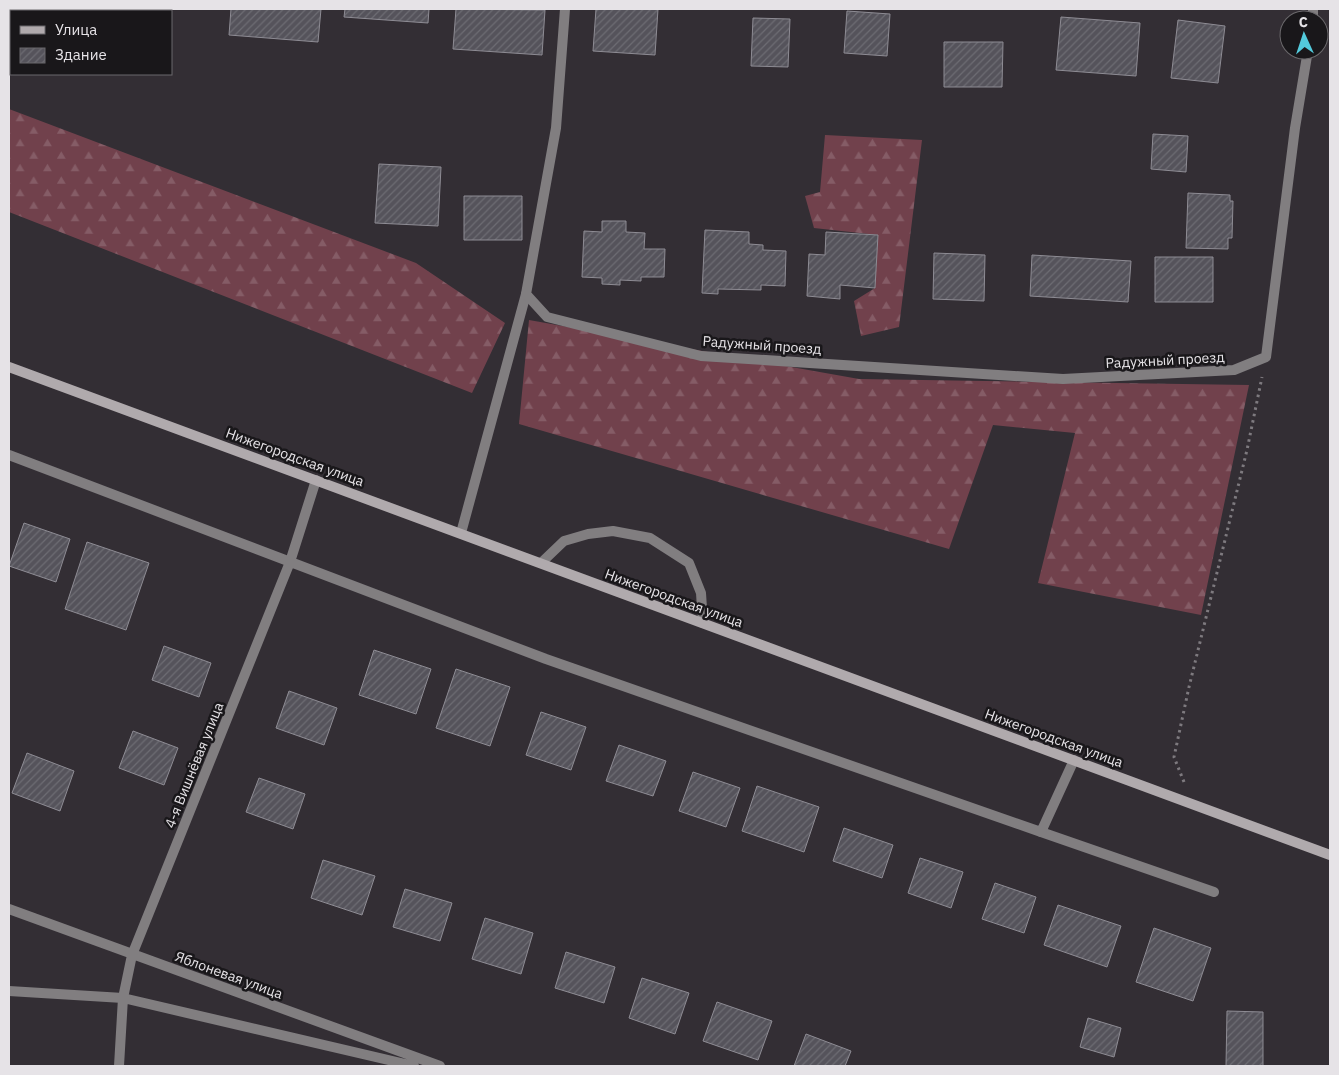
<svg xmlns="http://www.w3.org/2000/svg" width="1339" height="1075" font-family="'IBM Plex Sans',sans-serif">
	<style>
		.forest { fill: url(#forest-firs) }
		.building { fill: url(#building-hatch); stroke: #8e8c94 }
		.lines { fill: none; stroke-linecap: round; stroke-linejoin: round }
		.path { stroke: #7e7a7f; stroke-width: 3; stroke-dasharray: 2.5 4; stroke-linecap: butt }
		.lane { stroke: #817e80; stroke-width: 10 }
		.street { stroke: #817e80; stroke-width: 10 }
		.secondary { stroke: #b0aaad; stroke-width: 10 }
		.labels { text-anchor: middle; stroke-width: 5; stroke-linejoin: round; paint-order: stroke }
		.street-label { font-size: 14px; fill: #e6e3e7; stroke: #19171a }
	</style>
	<defs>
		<pattern id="forest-firs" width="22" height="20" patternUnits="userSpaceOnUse" patternTransform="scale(1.25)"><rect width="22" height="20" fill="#71414c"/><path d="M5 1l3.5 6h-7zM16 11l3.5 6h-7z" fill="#855c66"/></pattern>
		<pattern id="building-hatch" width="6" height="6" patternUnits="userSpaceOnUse" patternTransform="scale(1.25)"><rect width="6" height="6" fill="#55535b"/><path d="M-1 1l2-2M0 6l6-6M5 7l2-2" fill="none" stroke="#6d6c73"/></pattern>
	</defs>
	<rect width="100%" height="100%" fill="#332e34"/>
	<path class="forest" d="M9,109L416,263L505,323L472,393L9,212Z
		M825,135L922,140L899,327L861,336L854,301L875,288L878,235L814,228L805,196L820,192Z
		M529,320L859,379L1249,385L1201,615L1038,583L1075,433L993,425L949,549L519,424Z"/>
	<path class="building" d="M61,9H131V11H61Z
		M231,9H321L318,42L229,35Z
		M345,9H429L428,23L344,17Z
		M456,9L545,10L542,55L453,49Z
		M596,9H658L655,55L593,51Z
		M847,11L890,14L887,56L844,53Z
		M1061,17L1140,23L1136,76L1056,70Z
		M753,18L790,19L788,67L751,66Z
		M1178,20L1225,26L1218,83L1171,78Z
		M944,42H1003L1002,87H944Z
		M1153,134L1188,136L1186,172L1151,169Z
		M379,164L441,167L438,226L375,223Z
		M1188,193L1230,195V201H1233L1232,238H1228V249L1186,248Z
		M464,196H522V240H464Z
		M602,221H626V232L645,233L644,249H665L664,277H641V281L620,280V285L602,284V278L582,277L584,231L602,232Z
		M705,230L749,232V244L763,245V250L786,251L785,286L761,285V290L718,289V294L702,293Z
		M826,232L878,235L875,288L840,285V299L807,296L809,254L825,255Z
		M934,253L985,255L984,301L933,299Z
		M1032,255L1131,261L1128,302L1030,296Z
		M1155,257H1213V302H1155Z
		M24,523L70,539L56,582L9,566Z
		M87,542L149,563L126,630L65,609Z
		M164,646L211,663L199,697L152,680Z
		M374,650L431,669L416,714L359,695Z
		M456,669L510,687L490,746L436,728Z
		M289,691L337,708L324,745L276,728Z
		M541,712L586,727L571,770L526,755Z
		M133,731L178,748L164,785L119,768Z
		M619,745L666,761L653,796L606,781Z
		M27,753L74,771L60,811L12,793Z
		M693,772L740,788L726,827L679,811Z
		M259,778L305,794L293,829L246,812Z
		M757,786L819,807L804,852L742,831Z
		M844,828L893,845L882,878L833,861Z
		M920,858L963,872L951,908L908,893Z
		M323,860L375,876L362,915L311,898Z
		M995,883L1036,897L1024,933L982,919Z
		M405,889L452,903L440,941L393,927Z
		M1058,905L1121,926L1107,967L1044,945Z
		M485,918L533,933L521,974L472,959Z
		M1154,928L1211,948L1193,1001L1136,982Z
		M566,952L615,967L604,1003L555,988Z
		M642,978L689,993L675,1034L629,1018Z
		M717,1002L772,1021L758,1060L703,1041Z
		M1227,1011L1263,1012V1066H1226Z
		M1088,1018L1121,1028L1114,1057L1080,1047Z
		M806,1034L851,1051L845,1066H794Z"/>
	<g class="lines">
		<path class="path" d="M1184,782L1174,757L1189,687L1247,450L1262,377"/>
		<path class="lane" d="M461,533L526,294
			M541,563L564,541L588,534L613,531L650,538L689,563L701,593L703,623
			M1041,832L1214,892"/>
		<path class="street" d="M565,9L556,128L526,294L547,317L701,356L1063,379L1234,370L1266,357L1295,128L1308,50
			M1313,20V9
			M9,455L546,659L1041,832L1074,760
			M9,909L440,1066
			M9,991L123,998L414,1066
			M119,1066L123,998L132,955L290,562L316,480"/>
		<path class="secondary" d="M9,367L1330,855"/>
	</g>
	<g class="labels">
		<g class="street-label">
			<text transform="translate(762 345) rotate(4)" y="5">Радужный проезд</text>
			<text transform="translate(1165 360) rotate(-3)" y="5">Радужный проезд</text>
			<text transform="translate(295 457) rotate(20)" y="5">Нижегородская улица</text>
			<text transform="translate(674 598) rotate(20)" y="5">Нижегородская улица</text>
			<text transform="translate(1054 738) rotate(20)" y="5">Нижегородская улица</text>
			<text transform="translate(194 765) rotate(-68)" y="5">4-я Вишнёвая улица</text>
			<text transform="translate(229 975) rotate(20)" y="5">Яблоневая улица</text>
		</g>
	</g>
	<rect width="1339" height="1075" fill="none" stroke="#e6e3e7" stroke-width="20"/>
	<rect x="10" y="10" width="162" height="65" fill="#19171a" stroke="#6b696c"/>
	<rect x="20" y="26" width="25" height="8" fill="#b0aaad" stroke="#6b696c"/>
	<text x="55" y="35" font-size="15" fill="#e6e3e7">Улица</text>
	<rect x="20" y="48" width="25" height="15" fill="url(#building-hatch)" stroke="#6b696c"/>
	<text x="55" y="60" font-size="15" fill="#e6e3e7">Здание</text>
	<g transform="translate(1304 35) rotate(357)"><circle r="24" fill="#19171a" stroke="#6b696c"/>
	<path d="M0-4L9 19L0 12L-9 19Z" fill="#53cadc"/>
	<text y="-8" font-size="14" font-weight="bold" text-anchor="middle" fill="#e6e3e7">С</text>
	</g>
</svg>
